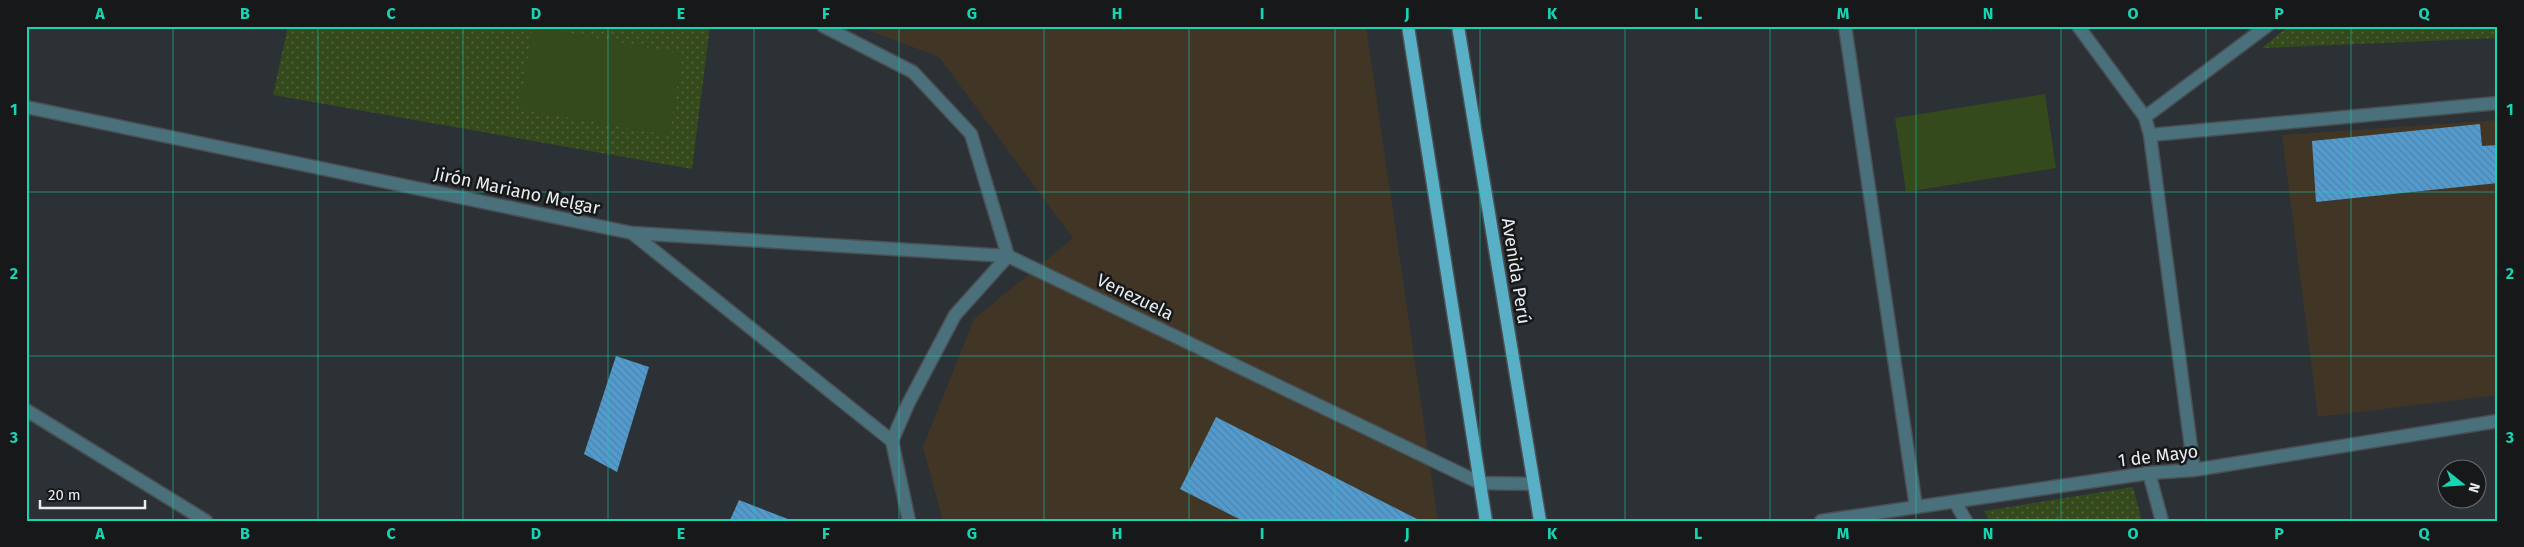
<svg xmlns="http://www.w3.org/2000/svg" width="2524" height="547" font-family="'Fira Sans',sans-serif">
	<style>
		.industrial { fill: #413626 }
		.grass { fill: url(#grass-dots) }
		.garden { fill: #34491c }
		.building { fill: url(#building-back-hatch) }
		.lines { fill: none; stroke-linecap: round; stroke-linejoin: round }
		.minor-casing { stroke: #4a4f53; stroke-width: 15 }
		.major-casing { stroke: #4a4f53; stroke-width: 15 }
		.minor { stroke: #49707b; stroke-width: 12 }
		.major { stroke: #59afc6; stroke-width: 12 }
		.grid { fill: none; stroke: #18d5b2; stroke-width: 1; stroke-opacity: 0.55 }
		.labels { text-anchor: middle; stroke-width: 5; stroke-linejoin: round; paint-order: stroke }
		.street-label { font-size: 18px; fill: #eaedef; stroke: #16181a }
		.neatline { fill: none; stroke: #18d5b2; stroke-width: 2 }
		.grid-label { font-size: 16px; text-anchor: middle; font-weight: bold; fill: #18d5b2 }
	</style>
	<defs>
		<pattern id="grass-dots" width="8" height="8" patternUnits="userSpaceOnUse" patternTransform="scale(1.25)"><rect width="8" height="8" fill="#34491c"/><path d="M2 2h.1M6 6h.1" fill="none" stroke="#52643d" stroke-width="1.8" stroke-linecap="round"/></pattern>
		<pattern id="building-back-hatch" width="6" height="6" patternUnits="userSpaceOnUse" patternTransform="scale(1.25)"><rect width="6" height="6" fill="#539bce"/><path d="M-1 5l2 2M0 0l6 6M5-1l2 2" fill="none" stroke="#4f82a6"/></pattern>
	</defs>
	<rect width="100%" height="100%" fill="#2c3135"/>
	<path class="industrial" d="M858,26H1366L1438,521H943L923,447L974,319L1073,238L939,57Z
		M2498,120V395L2318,417L2282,135Z"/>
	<path class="grass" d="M288,26H710L692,169L273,95Z
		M2289,26H2498V38L2262,48Z
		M2133,487L2142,521H1990L1984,511Z"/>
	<path class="garden" d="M533,27L683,54L669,135L519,109Z
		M2045,94L2056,168L1906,192L1895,118Z"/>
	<path class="building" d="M2480,124L2482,146L2498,145V183L2316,202L2312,141Z
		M616,356L649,367L617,472L584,454Z
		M1216,417L1421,521H1243L1180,489Z
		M739,500L793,521L730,520Z"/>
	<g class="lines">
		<defs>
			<path id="minor" d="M823,26L913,72L971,134L1008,256
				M1845,26L1916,507
				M2078,26L2145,117L2150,135L2194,470
				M26,107L632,233L1008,256L1480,483L1533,484
				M2145,117L2267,26
				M2150,135L2498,103
				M632,233L892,441
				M26,410L206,521
				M2149,473L2162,521
				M1955,502L1966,521
				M909,521L892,441L908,404L955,315L1008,256
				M1821,521L2149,473L2194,470L2498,421"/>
			<path id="major" d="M1408,26L1486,521
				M1458,26L1540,521"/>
		</defs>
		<use href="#minor" class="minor-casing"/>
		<use href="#major" class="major-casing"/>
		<use href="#minor" class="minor"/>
		<use href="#major" class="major"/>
	</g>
	<path class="grid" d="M173,26V521M318,26V521M463,26V521M608,26V521M754,26V521M899,26V521M1044,26V521M1189,26V521M1335,26V521M1480,26V521M1625,26V521M1770,26V521M1916,26V521M2061,26V521M2206,26V521M2351,26V521M26,192H2498M26,356H2498"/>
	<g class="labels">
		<g class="street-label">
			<text transform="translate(517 191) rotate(12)" y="6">Jirón Mariano Melgar</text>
			<text transform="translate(1516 271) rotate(81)" y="6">Avenida Perú</text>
			<text transform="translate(1135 297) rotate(26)" y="6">Venezuela</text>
			<text transform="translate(2158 456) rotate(-7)" y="6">1 de Mayo</text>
		</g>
	</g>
	<rect width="2524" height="547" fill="none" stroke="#16181a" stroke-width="55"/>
	<g transform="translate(2462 484) rotate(107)"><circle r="24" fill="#16181a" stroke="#6b6d6f"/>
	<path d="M0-4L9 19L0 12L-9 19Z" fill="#18d5b2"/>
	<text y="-8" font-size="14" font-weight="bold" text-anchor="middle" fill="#eaedef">N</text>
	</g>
	<path d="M40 500v8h105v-8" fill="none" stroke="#eaedef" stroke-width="2.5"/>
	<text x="48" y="500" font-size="15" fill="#eaedef" stroke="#16181a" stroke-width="4" paint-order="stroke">20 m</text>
	<rect x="28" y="28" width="2468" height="492" class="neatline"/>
	<g class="grid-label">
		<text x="100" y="19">A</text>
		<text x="245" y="19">B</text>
		<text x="391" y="19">C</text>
		<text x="536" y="19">D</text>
		<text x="681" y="19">E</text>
		<text x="826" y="19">F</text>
		<text x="972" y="19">G</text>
		<text x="1117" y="19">H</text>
		<text x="1262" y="19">I</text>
		<text x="1407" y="19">J</text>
		<text x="1552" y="19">K</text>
		<text x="1698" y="19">L</text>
		<text x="1843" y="19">M</text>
		<text x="1988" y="19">N</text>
		<text x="2133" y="19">O</text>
		<text x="2279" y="19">P</text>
		<text x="2424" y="19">Q</text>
		<text x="14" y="115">1</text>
		<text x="2510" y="115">1</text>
		<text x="14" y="279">2</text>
		<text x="2510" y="279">2</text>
		<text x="14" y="443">3</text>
		<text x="2510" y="443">3</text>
		<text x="100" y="539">A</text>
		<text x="245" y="539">B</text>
		<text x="391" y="539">C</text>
		<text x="536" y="539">D</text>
		<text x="681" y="539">E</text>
		<text x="826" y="539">F</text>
		<text x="972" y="539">G</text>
		<text x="1117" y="539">H</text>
		<text x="1262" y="539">I</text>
		<text x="1407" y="539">J</text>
		<text x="1552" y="539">K</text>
		<text x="1698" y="539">L</text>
		<text x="1843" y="539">M</text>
		<text x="1988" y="539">N</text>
		<text x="2133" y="539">O</text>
		<text x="2279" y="539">P</text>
		<text x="2424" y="539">Q</text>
	</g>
</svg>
